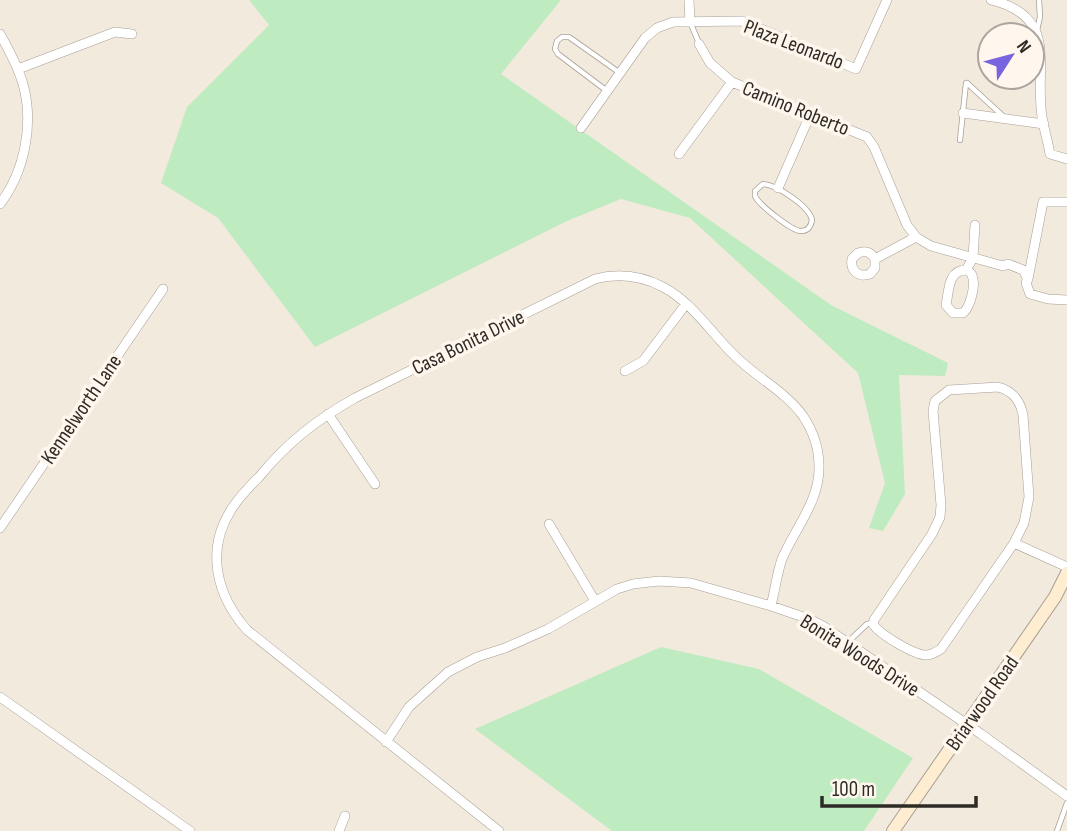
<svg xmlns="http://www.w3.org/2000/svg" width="1067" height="831" font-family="'Sofia Sans Condensed',sans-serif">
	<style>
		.green { fill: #bfebc1 }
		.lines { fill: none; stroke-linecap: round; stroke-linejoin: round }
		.service-casing { stroke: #a79f94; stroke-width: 6 }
		.minor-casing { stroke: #a79f94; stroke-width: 10 }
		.secondary-casing { stroke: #a79f94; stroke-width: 14 }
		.service { stroke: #fff; stroke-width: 4.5 }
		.minor { stroke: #fff; stroke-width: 9 }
		.secondary { stroke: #ffedd1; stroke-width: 12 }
		.labels { text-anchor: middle; stroke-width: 7; stroke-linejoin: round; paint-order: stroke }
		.street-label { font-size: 21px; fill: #2e2b26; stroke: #fff7ee }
	</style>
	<rect width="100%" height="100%" fill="#f3eade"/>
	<path class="green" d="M249,0H561L501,74L831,305L948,363L945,376L899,375L905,494L883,531L869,528L885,483L858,373L690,218L621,199L567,221L315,347L218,218L161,183L187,107L269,25Z
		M661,647L759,669L913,758L864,831H612L475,729Z"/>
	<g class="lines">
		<defs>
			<path id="service" d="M690,22L699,43
				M1037,30L1040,17L1039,0
				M967,83L1004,117
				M607,91L558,54L555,49L557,41L562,37H569L620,73
				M960,140L966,83
				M763,184C777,185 809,206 812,220C811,226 808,231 801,231C792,231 759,205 755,196V191Z
				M848,642L867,624L872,623
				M1057,831L1067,803"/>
			<path id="minor" d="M689,0L690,22
				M991,0C1060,17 1034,65 1042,117C1044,129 1048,142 1050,154L1067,159
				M0,34C9,50 18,67 23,84C34,124 25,171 0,204
				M699,44L710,63L732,82L867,137L874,147L907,225L916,237L931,246L1003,266L1008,264L1023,270L1028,279L1026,283L1030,294L1048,299L1067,300
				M18,69L115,32L132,34
				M963,113L1044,124
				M581,128L645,38L657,28L673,22L742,21L856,69L887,0
				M679,154L732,82
				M778,188L810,115
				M875,259V268L870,274C858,278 850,270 852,259L858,253C866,250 871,252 875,259L916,237
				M966,270C971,273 972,273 973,279C975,288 970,307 963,313H953L946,305C949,291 948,270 966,270L973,258L975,225
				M1028,279L1043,202H1067
				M625,371L643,361L686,304
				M998,387C1013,391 1020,400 1023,415L1029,497L1024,523L1014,543L941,649C936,652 932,655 926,655C914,655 879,634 873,624L874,620L932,534L940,517L941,505L933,411L935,401L949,390Z
				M328,414L375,484
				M549,524L595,601
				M0,528L163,289
				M1014,543L1067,567
				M0,697L190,831
				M386,742L409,707L448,672L477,657L505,648L548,629L617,589L633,584L659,581L691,583L771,606L809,619L823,626L981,734L1067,796
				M339,831L345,816
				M499,831L247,630C217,596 205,551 231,510C238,498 249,487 259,477C287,443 316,420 355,398L595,279C618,273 642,276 663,287C692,302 712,334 735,356C756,377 786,392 803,416C813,431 819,449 819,466C820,501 795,528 782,559C777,573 775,590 771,606"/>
			<path id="secondary" d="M893,831L1055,597L1067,573"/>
		</defs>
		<use href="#service" class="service-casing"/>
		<use href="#minor" class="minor-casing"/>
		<use href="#secondary" class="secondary-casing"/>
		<use href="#service" class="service"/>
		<use href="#minor" class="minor"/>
		<use href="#secondary" class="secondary"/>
	</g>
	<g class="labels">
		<g class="street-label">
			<text transform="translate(794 44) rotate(21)" y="7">Plaza Leonardo</text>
			<text transform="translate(796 108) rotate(22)" y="7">Camino Roberto</text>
			<text transform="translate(468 342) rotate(-26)" y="7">Casa Bonita Drive</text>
			<text transform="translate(81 409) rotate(-56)" y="7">Kennelworth Lane</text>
			<text transform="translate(860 655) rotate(32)" y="7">Bonita Woods Drive</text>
			<text transform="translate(982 703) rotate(-55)" y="7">Briarwood Road</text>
		</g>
	</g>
	<g transform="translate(1011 56) rotate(54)"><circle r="33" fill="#fff7ee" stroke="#aba59e" stroke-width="2"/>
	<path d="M0-5L12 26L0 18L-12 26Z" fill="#7864df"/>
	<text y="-10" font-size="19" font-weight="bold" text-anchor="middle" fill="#2e2b26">N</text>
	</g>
	<path d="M822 796v10h154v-10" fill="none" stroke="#2e2b26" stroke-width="3.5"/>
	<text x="832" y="796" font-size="21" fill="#2e2b26" stroke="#fff7ee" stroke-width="5" paint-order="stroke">100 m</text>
</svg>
